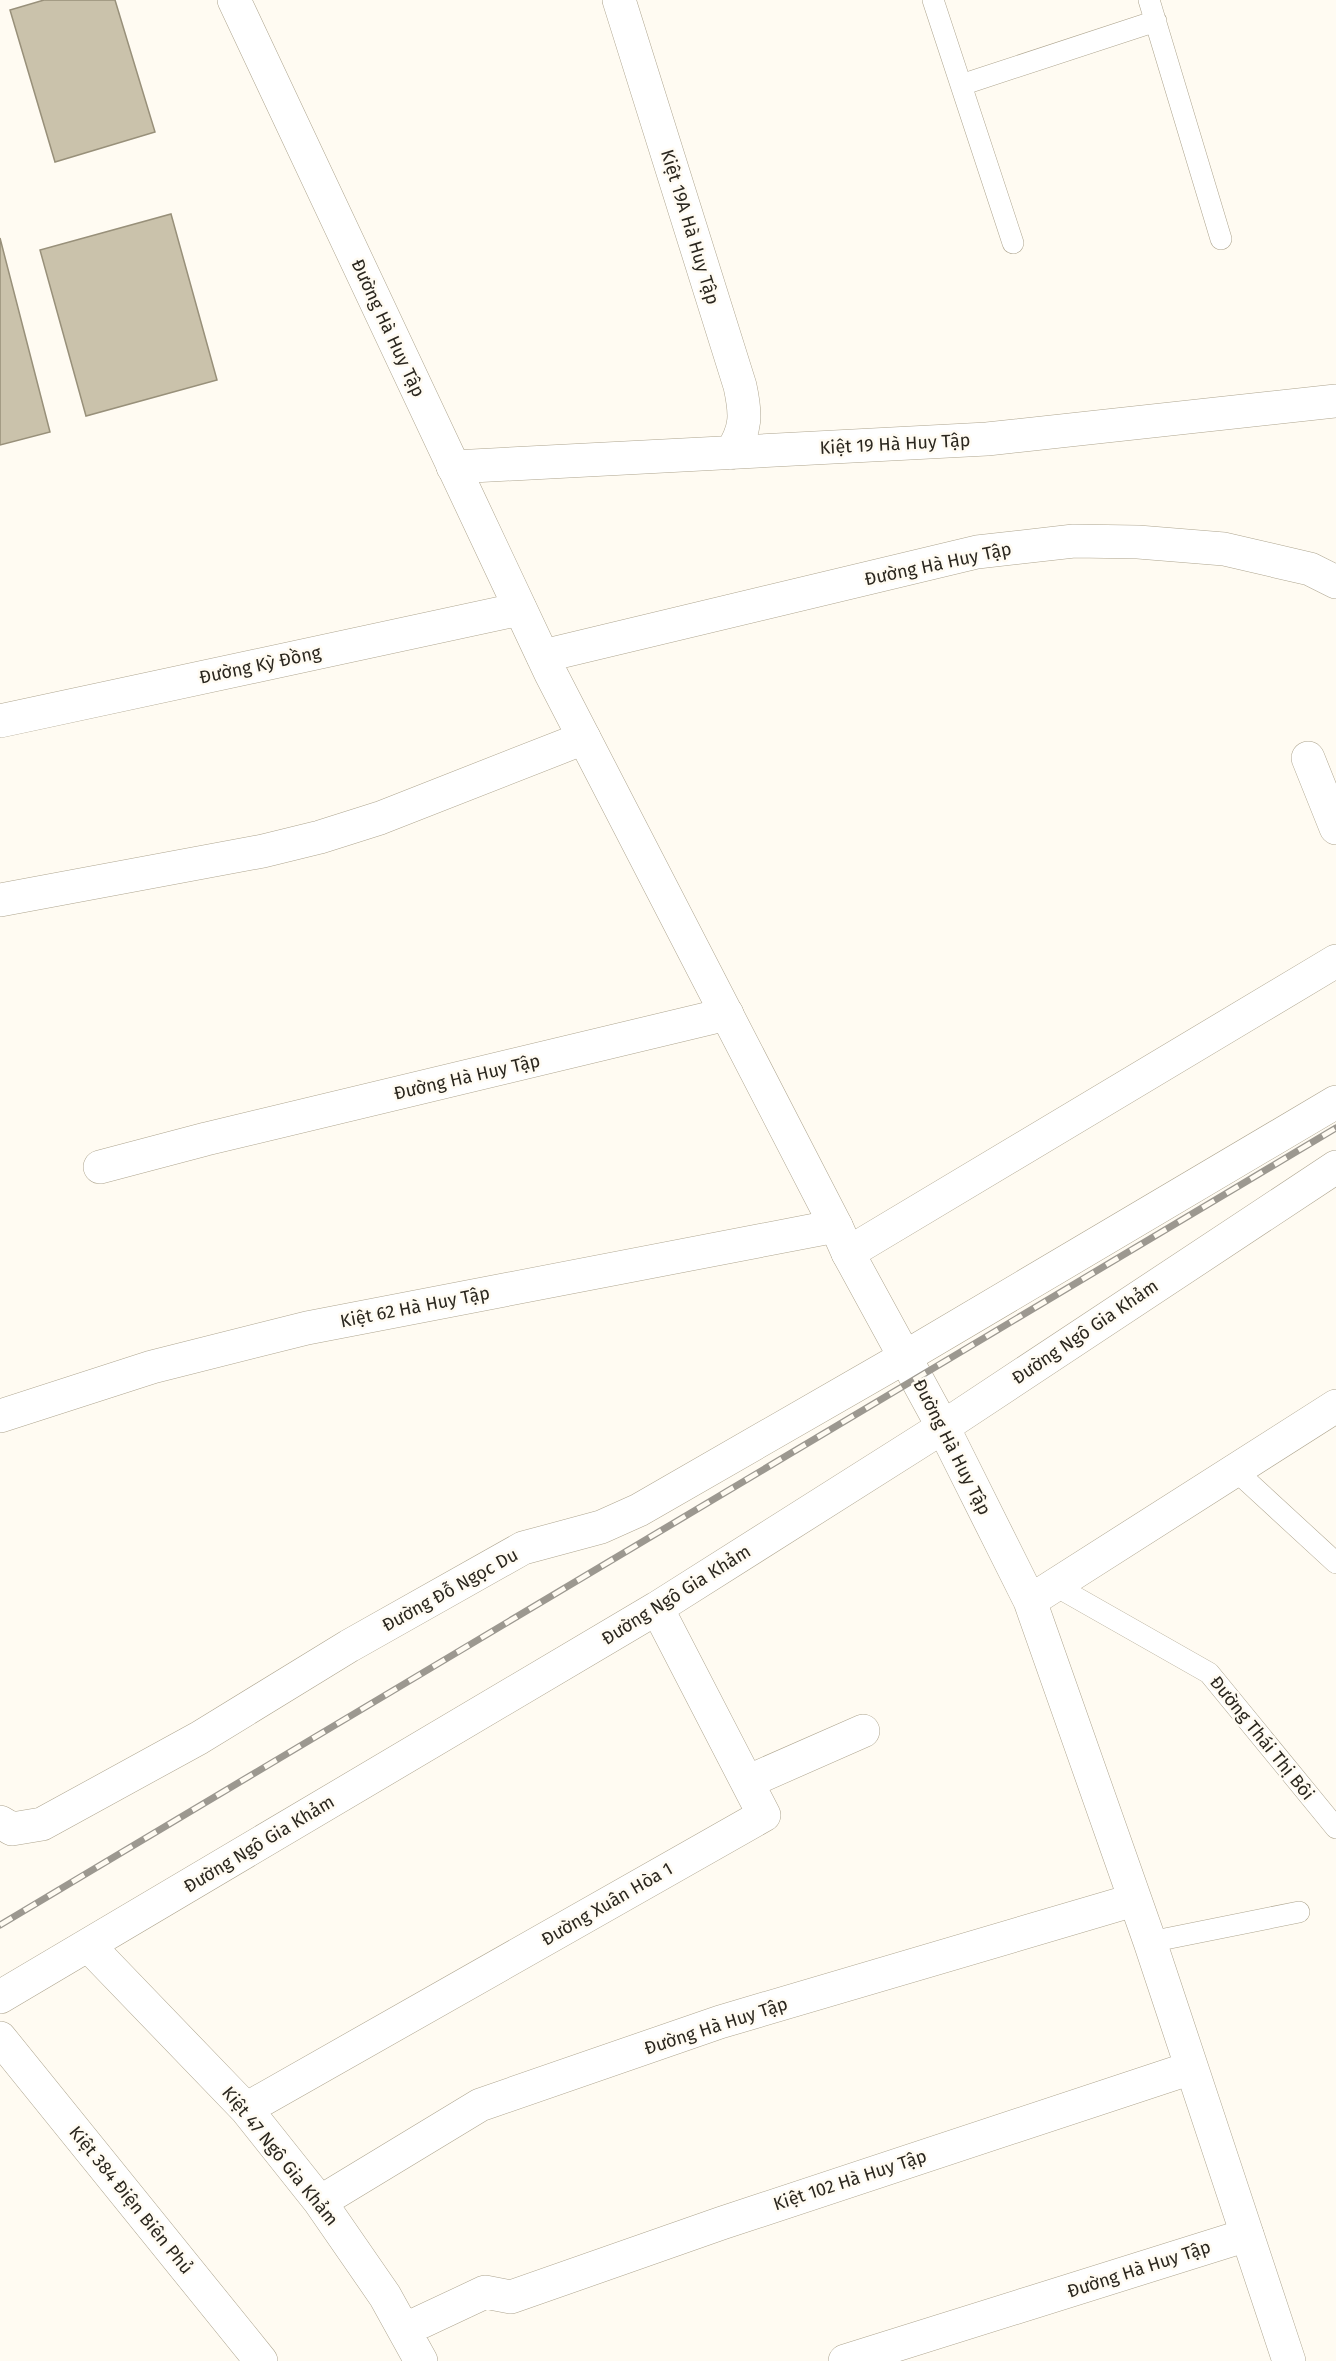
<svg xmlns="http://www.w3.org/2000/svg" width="1336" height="2361" font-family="'Fira Sans',sans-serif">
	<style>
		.building { fill: #cac2ab; stroke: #98907a; stroke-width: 1.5 }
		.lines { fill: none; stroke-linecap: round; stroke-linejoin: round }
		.lane-casing { stroke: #aea58f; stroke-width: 22 }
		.street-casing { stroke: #aea58f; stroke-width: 34 }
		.secondary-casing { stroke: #aea58f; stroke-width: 34 }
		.lane { stroke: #fff; stroke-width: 21 }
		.street { stroke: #fff; stroke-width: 33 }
		.secondary { stroke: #fff; stroke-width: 33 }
		.rail-casing { stroke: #9c9890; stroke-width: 7 }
		.rail { stroke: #fffbf2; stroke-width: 4.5; stroke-dasharray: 14; stroke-linecap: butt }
		.labels { text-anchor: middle; stroke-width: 5; stroke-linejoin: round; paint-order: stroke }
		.street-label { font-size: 18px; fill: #2b271f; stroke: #fffbf2 }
	</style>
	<rect width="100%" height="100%" fill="#fffbf2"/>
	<path class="building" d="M44,0H115L155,132L55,162L10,10Z
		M171,214L217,380L86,416L40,250Z
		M0,238L50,432L0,445Z"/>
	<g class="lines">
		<defs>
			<path id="lane" d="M933,0L1013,243
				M1149,0L1221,239
				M961,85L1156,21
				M1235,1470L1336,1563
				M1054,1585L1209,1673L1336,1828
				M1150,1942L1299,1912"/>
			<path id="street" d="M619,0L740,386C746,414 747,428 731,453
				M453,467L987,439L1336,401
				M543,656L977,552L1074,541L1138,542L1224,549L1310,569L1336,582
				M0,721L520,609
				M1308,758L1336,828
				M0,900L263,851L320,837L380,818L584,738
				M100,1167L206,1139L727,1014
				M848,1253L1336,961
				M0,1416L152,1367L307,1328L836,1226
				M747,1782L863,1731
				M0,1822L12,1829L42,1824L199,1738L349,1646L523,1548L601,1527L639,1510L905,1357L1336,1102
				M88,1945L246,2109L320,2202L385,2296L421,2361
				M0,1997L657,1608L943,1427L1336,1167
				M0,2038L261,2361
				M246,2109L764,1815L657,1608
				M320,2202L480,2105L720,2022L1134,1900
				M404,2330L485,2292L511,2297L722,2223L1191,2068
				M845,2361L1247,2235"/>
			<path id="secondary" d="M234,0L551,674L836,1226L848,1253L943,1427L1030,1601L1150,1942L1289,2361
				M1030,1601L1336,1406"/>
		</defs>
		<use href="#lane" class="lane-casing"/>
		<use href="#street" class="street-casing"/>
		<use href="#secondary" class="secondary-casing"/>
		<use href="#lane" class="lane"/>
		<use href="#street" class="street"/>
		<use href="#secondary" class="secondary"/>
		<defs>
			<path id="rail" d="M0,1925L1336,1128"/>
		</defs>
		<use href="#rail" class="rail-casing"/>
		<use href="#rail" class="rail"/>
	</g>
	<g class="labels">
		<g class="street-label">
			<text transform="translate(690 227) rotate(73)" y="6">Kiệt 19A Hà Huy Tập</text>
			<text transform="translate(388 328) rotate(65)" y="6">Đường Hà Huy Tập</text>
			<text transform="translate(895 444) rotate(-3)" y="6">Kiệt 19 Hà Huy Tập</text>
			<text transform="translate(938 564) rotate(-12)" y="6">Đường Hà Huy Tập</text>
			<text transform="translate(260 665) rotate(-12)" y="6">Đường Kỳ Đồng</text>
			<text transform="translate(467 1077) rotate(-13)" y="6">Đường Hà Huy Tập</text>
			<text transform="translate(415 1307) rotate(-11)" y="6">Kiệt 62 Hà Huy Tập</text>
			<text transform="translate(1085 1332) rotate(-34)" y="6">Đường Ngô Gia Khảm</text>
			<text transform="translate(952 1447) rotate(63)" y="6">Đường Hà Huy Tập</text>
			<text transform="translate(450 1590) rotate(-29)" y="6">Đường Đỗ Ngọc Du</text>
			<text transform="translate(676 1595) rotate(-32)" y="6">Đường Ngô Gia Khảm</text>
			<text transform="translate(1262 1738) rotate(51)" y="6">Đường Thái Thị Bôi</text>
			<text transform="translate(259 1844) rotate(-31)" y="6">Đường Ngô Gia Khảm</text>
			<text transform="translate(607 1904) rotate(-30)" y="6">Đường Xuân Hòa 1</text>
			<text transform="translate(716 2026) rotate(-18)" y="6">Đường Hà Huy Tập</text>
			<text transform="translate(280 2156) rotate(51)" y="6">Kiệt 47 Ngô Gia Khảm</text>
			<text transform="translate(850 2180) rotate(-18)" y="6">Kiệt 102 Hà Huy Tập</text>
			<text transform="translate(131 2200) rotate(51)" y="6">Kiệt 384 Điện Biên Phủ</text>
			<text transform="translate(1139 2269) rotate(-18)" y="6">Đường Hà Huy Tập</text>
		</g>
	</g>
</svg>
